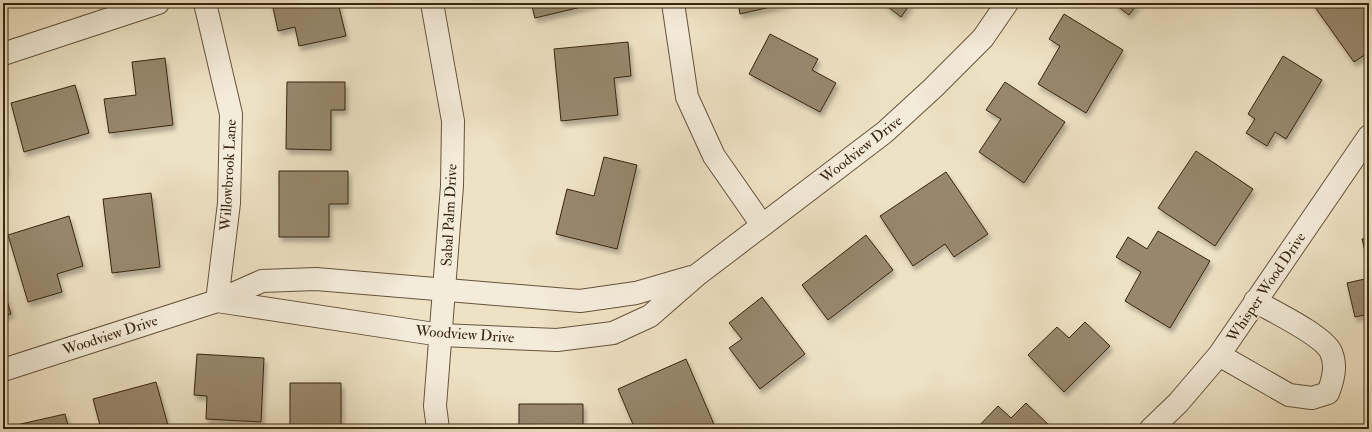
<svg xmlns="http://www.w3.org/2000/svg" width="1372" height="432" font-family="'IM FELL Double Pica',serif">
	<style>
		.building { fill: #97886d; stroke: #39260f; filter: url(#shadow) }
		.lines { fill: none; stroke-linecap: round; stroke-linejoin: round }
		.minor-casing { stroke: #66553c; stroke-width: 24 }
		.tertiary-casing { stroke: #66553c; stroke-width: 24 }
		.minor { stroke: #f3ecd9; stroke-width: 22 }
		.tertiary { stroke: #f3ecd9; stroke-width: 22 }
		.labels { text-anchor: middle; stroke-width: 3.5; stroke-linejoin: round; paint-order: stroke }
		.street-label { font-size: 15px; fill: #39260f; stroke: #f3ecd9 }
	</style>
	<defs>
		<filter id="shadow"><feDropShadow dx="2.5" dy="4.5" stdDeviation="2" flood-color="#0004"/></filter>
	</defs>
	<rect width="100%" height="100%" fill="#ede2c4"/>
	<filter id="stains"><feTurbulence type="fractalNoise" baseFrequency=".005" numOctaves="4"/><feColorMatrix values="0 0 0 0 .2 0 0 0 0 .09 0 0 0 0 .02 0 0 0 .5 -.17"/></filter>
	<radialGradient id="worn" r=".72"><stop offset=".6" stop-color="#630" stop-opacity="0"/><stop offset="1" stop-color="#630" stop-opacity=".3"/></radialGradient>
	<path class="building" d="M272,3H338L346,36L299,46L295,27L278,31Z
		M531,3H598L535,18Z
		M738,3H788L740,14Z
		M883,3H911L901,17Z
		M1113,3H1138L1129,15Z
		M1312,3H1369V14L1364,17L1369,24V52L1354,62Z
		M1064,14L1123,50L1086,113L1038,84L1060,46L1049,39Z
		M770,34L818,59L812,70L836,83L820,112L749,74Z
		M628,42L631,76L614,78L618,115L561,121L554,49Z
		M1283,56L1322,80L1286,139L1275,132L1267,146L1246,133L1255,119L1248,114Z
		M165,58L173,125L109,133L104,99L136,95L132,62Z
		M287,82H345V110H331V150L286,149Z
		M1005,82L1065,122L1024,183L979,152L1001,119L986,110Z
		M75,85L89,133L24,152L11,103Z
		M1196,151L1253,189L1215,246L1158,208Z
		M3,157L6,171H3Z
		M604,157L637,165L617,249L556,234L567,189L594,196Z
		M279,171H348V204H329V237H279Z
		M946,172L988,234L954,257L945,244L913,266L880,216Z
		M151,193L160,267L112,273L103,199Z
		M69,216L83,266L57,274L62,292L28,302L8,235Z
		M1158,231L1210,261L1170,328L1125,301L1141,272L1116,257L1128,237L1147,249Z
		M866,235L893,270L828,320L802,285Z
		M1369,237V267L1362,239Z
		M1369,278V314L1355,317L1347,283Z
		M3,287L11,314L3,316Z
		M762,297L805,354L760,389L729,348L742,339L729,323Z
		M1085,322L1110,346L1064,392L1028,355L1057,327L1069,338Z
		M197,354L264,358L261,422L206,419L207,396L194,395Z
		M686,359L716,429H635L618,389Z
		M156,382L169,429H101L93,399Z
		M290,383H341V429H290Z
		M1026,403L1053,429H976L998,406L1011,418Z
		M519,404H583V429H519Z
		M65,414L69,429H3V428Z"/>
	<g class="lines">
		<defs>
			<path id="minor" d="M205,3L231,114L229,203L217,301
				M673,3L687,97L714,156L762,225
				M3,54L158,3
				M217,301L441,335L557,340L613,333L650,316L697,275L885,132L933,88L983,38L1007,3
				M1219,355L1289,395L1312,398L1328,393C1333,380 1337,366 1331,352C1323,335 1272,311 1255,301
				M3,370L217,301L262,281L316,279L580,301L636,293L691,277
				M1151,429L1178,403L1219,355L1369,136"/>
			<path id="tertiary" d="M432,3L453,121L452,186L435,406L438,429"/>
		</defs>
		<use href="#minor" class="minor-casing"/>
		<use href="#tertiary" class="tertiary-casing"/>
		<use href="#minor" class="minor"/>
		<use href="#tertiary" class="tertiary"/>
	</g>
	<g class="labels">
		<g class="street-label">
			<text transform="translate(861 149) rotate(-38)" y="5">Woodview Drive</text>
			<text transform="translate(228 175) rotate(-87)" y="5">Willowbrook Lane</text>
			<text transform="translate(449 215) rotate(-87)" y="5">Sabal Palm Drive</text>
			<text transform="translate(1266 287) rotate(-56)" y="5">Whisper Wood Drive</text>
			<text transform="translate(465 334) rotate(4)" y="5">Woodview Drive</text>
			<text transform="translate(110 335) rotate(-18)" y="5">Woodview Drive</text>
		</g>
	</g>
	<rect width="1372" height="432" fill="none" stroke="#ede2c4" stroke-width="16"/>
	<rect x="4" y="4" width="1364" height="424" fill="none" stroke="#39260f" stroke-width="2"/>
	<rect x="8" y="8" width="1356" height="416" fill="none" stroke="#39260f"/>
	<rect width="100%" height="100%" filter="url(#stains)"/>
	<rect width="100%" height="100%" fill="url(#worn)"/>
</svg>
